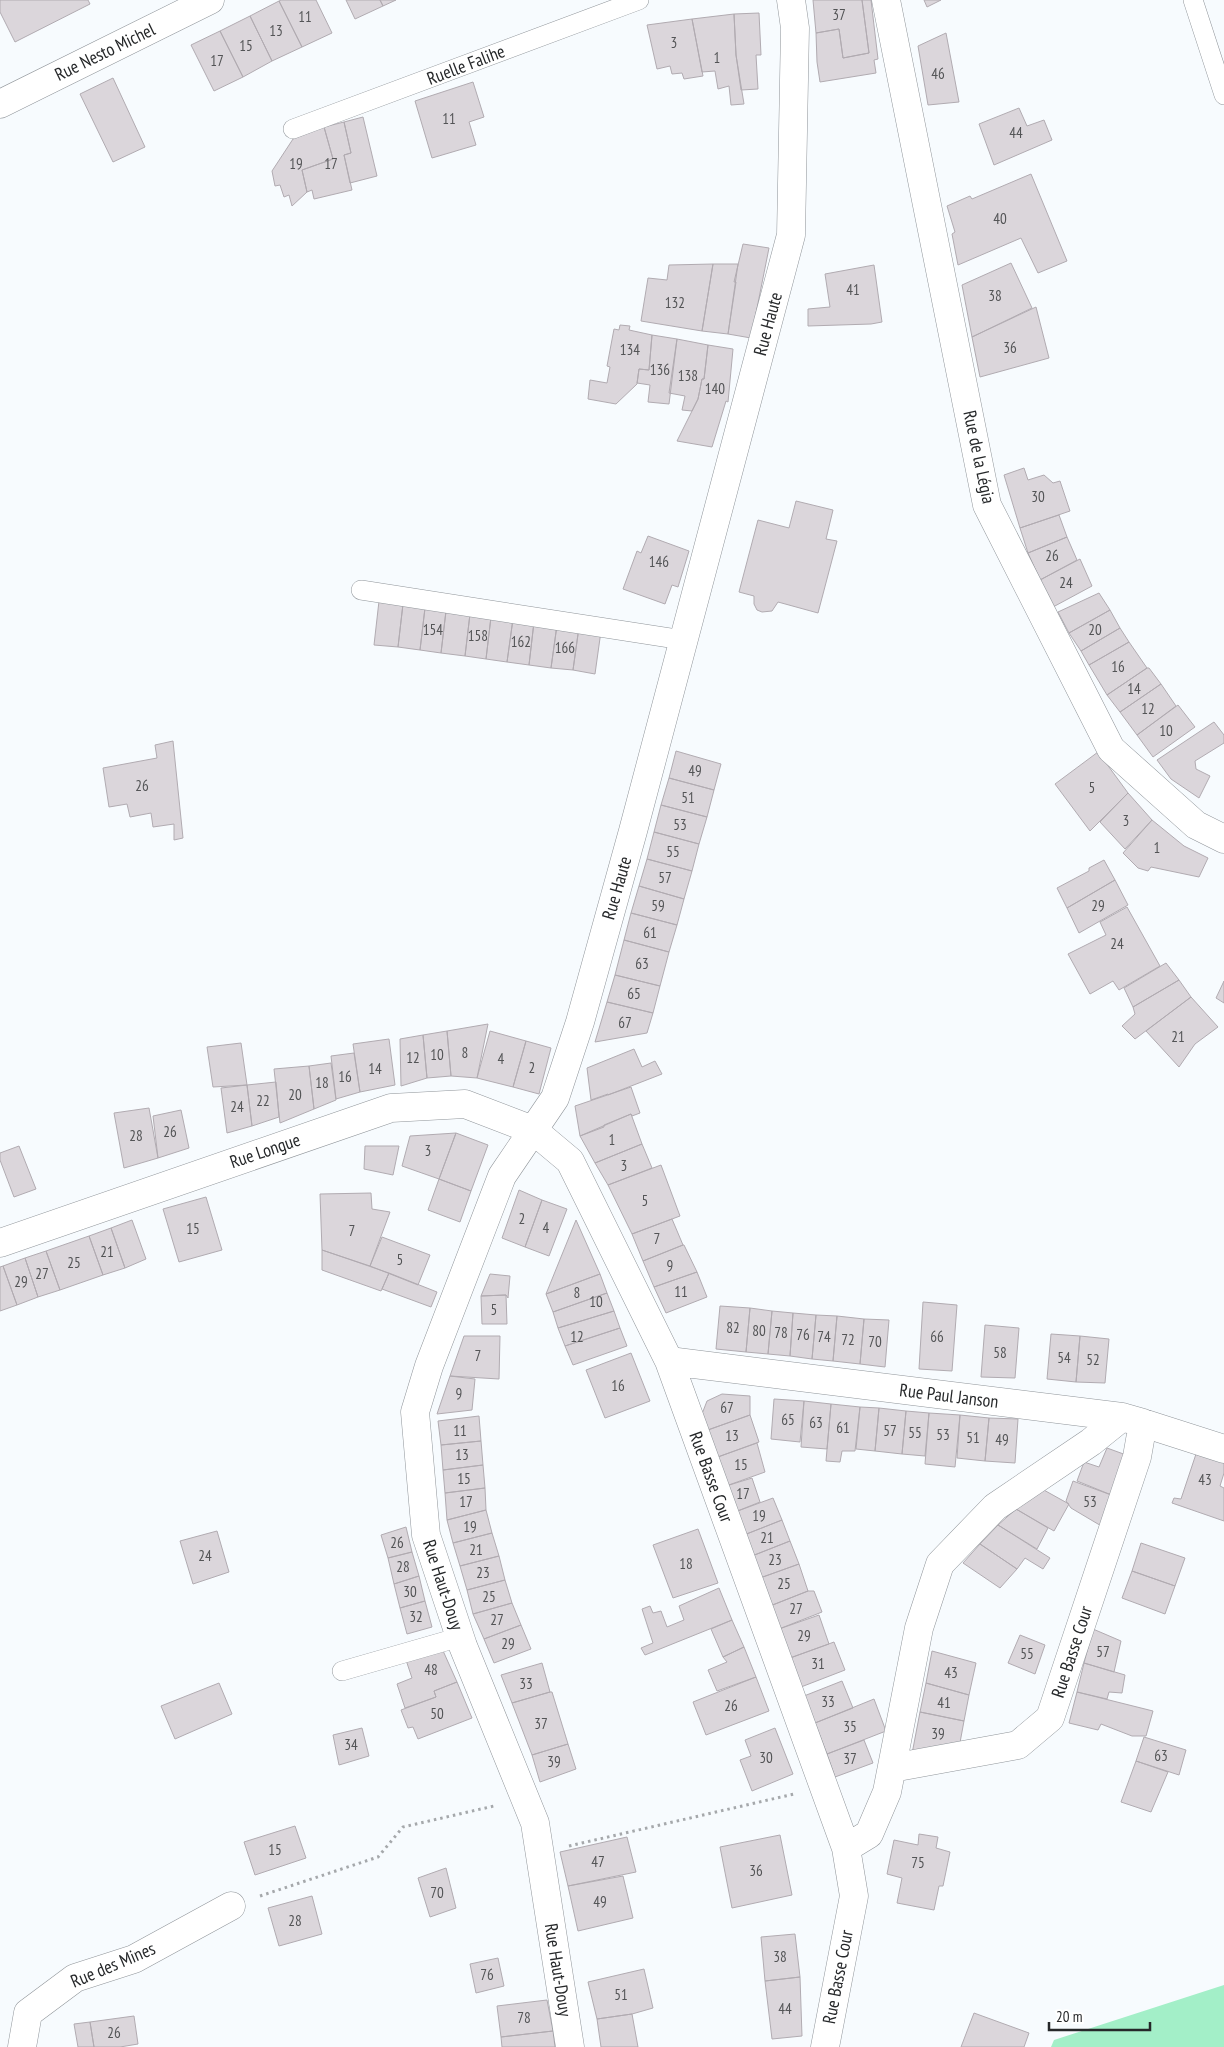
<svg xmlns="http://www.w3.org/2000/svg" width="1224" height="2047" font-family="'PT Sans Narrow',sans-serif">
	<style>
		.green { fill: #a3efc8 }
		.building { fill: #dbd6db; stroke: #b1abb1 }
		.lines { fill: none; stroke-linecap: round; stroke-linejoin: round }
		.service-casing { stroke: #90959a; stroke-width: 20 }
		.minor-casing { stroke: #90959a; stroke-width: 29 }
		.path { stroke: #a5a8ab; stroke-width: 3; stroke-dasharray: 2.5 4; stroke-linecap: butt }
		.service { stroke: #fff; stroke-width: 19 }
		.minor { stroke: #fff; stroke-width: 28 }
		.labels { text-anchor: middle; stroke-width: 4; stroke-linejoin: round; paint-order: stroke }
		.number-label { font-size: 15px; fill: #535456 }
		.street-label { font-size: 18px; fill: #26282a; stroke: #fff }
	</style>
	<rect width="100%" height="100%" fill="#f7fbfe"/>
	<path class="green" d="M1224,1985V2047H1051L1054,2040Z"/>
	<path class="building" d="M0,0H88L90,4L15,42L0,12Z
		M281,0H316L332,33L302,47L279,1Z
		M346,0H380L383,6L355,19Z
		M380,0H396L383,6Z
		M813,0H862L869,53L843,58L839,29L816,33Z
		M862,0H871L878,59L874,60L876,73L820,82L817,62L816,33L839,29L843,58L869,53Z
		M924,0H941L927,7Z
		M279,1L302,47L272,61L250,16Z
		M759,13L761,55H756L758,89L741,90L736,55L734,14Z
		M734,14L736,55L744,104L731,105L729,86L718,89L715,71L702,72L692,19Z
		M250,16L272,61L243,77L220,31Z
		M692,19L703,76L684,79L682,73L672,74L670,66L657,69L647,25Z
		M220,31L243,77L214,91L191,45Z
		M946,33L959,102L928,105L918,46Z
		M113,78L145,147L113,162L80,94Z
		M473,82L484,117L469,122L476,145L432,158L415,101Z
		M1019,108L1027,126L1044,120L1052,140L994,165L979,124Z
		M363,117L377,176L350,183L344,155L351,153L344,122Z
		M344,122L351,153L344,155L352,190L314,199L312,190L307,192L302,170L333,159L324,127Z
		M324,127L333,159L302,170L307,192L292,206L289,195L284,197L280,185L275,186L272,171L293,139Z
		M1031,174L1067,261L1038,273L1021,238L958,265L952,234L955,232L947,206L970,196L972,199Z
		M743,244L769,248L751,338L728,334L736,282H734Z
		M1011,263L1032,308L972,337L962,285Z
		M713,264H738L728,334L702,331Z
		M713,264L702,331L641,321L648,278L667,280L669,265Z
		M874,265L882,322L871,324L808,326V309L830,307L825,274Z
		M1036,307L1049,358L980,377L972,337Z
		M620,325L630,326L629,330L652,335L649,370L639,369L637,384L616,404L588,399L590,380L607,383L610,367L607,366L614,329L619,330Z
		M652,335L677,339L669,404L648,402L650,385L637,383L639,369L649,370Z
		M677,339L708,345L704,379H702L698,399L692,411L682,410L685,396L669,393Z
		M708,345L733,349L728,402L726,401L712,447L677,441L698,399L702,379H704Z
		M1024,468L1028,480L1044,475L1053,483L1060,481L1070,511L1020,528L1004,475Z
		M796,501L833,510L826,539L837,541L818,613L778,602L772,611L762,612L757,610L754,604V596L739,592L758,520L789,528Z
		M1059,515L1067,537L1028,553L1020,528Z
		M648,536L689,551L678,587L672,585L665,604L623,589L637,551L641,553Z
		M1067,537L1077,560L1040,580L1028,553Z
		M1080,559L1092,586L1053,607L1040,580Z
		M1099,593L1110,610L1069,633L1058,612Z
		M379,601L403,604L398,647L374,645Z
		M403,604L425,608L420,650L398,647Z
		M425,608L446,611L441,653L420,650Z
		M1110,610L1120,628L1081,651L1069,633Z
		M446,611L470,614L465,656L441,653Z
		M470,614L491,617L486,659L465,656Z
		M491,617L513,619L507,662L486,659Z
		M513,619L534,622L529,665L507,662Z
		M534,622L557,625L551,668L529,665Z
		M557,625L579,627L573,670L551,668Z
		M579,627L601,631L595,674L573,670Z
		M1120,628L1129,642L1089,665L1081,651Z
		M1129,642L1147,668L1107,695L1089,665Z
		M1147,668H1149L1161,684L1120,712L1107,695Z
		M1161,684L1176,706L1137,735L1120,712Z
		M1178,705L1195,727L1153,757L1137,735Z
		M1214,722L1224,735V743L1195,761L1196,769L1210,776L1199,798L1171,779L1157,760Z
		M173,741L183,838L174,840V824L153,827L151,813L130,817L127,804L109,807L103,768L157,758L155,745Z
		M676,751L721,764L714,790L669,778Z
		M1098,752L1128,793L1090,831L1055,784Z
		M669,778L714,790L707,817L661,805Z
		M1128,793L1152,820L1125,849L1100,822Z
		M661,805L707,817L699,844L654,832Z
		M1152,820L1184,846L1208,858L1199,877L1151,867L1148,871L1138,868L1123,853Z
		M654,832L699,844L692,871L647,859Z
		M647,859L692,871L684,899L639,886Z
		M1104,860L1115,880L1067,908L1057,888L1089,871V868Z
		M1115,880L1128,905L1079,933L1067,908Z
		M639,886L684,899L677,925L631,913Z
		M1127,907L1160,966L1119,990L1113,981L1090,994L1068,954L1106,935L1100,922Z
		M631,913L677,925L669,952L624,940Z
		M624,940L669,952L660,986L615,975Z
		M1166,963L1179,980L1133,1007L1124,988Z
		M615,975L660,986L653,1013L607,1002Z
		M1179,980L1191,997L1135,1039L1122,1026L1135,1014L1133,1007Z
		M1224,981V1003L1216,998Z
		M1191,997L1218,1027L1195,1044L1179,1067L1146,1031Z
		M607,1002L653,1013L647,1033L595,1042Z
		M488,1024L477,1078L451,1076L447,1031Z
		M447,1031L451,1076L427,1078L423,1035Z
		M490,1031L526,1041L513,1087L477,1078Z
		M423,1035L427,1078L401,1086L400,1039Z
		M389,1039L395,1085L360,1092L353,1044Z
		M526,1041L551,1048L539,1094L513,1087Z
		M241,1043L247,1085L213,1087L207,1047Z
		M634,1049L642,1067L655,1061L662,1074L608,1095V1094L591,1100L587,1068Z
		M354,1053L360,1092L336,1099L331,1056Z
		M331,1063L336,1100L314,1109L309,1066Z
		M309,1066L314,1109L280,1123L274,1069Z
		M276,1082L279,1117L252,1126L247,1085Z
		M247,1085L252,1126L227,1133L221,1088Z
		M631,1087L640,1113L632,1116L631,1114L604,1125V1127L580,1136L575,1106Z
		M149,1108L158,1158L124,1168L114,1113Z
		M181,1110L189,1148L158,1158L153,1116Z
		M631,1114L642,1144L595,1163L580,1136Z
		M456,1133L488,1145L471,1191L439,1179Z
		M456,1133L439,1179L402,1166L410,1136Z
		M642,1144L652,1168L608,1185L595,1163Z
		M19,1146L36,1189L14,1197L0,1160V1153Z
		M365,1146H399L393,1175L364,1169Z
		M661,1165L680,1216L632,1234L608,1185Z
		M439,1179L471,1191L460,1222L428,1210Z
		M519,1190L542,1200L525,1247L502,1238Z
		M371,1193L372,1209L390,1212L370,1266L322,1250L320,1194Z
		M206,1197L222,1250L179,1262L163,1209Z
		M542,1200L567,1209L549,1256L525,1247Z
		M672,1219L683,1245L643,1261L632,1234Z
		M132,1220L146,1259L125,1268L111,1228Z
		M576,1220L600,1274L546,1294Z
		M111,1228L125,1268L103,1275L89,1236Z
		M89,1236L103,1275L60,1290L46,1251Z
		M382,1237L430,1255L418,1285L370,1266Z
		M683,1245H684L697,1272L654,1287L643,1261Z
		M322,1250L389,1273L382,1289L381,1291L322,1270Z
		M46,1251L60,1290L38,1297L25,1258Z
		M25,1258L38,1297L17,1305L3,1266Z
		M3,1266L17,1305L0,1311V1267Z
		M697,1272L707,1297L666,1313L654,1287Z
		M389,1273L437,1292L431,1307L382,1289Z
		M490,1274L510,1276L508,1298L506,1295L481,1296Z
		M600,1274L607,1293L553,1312L546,1294Z
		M607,1293L614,1311L558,1328L553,1312Z
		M506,1295L507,1324H482L481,1296Z
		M923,1302L957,1305L952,1371L919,1369Z
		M720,1306L750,1308L746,1352L716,1349Z
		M750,1308L772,1311L768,1354L746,1352Z
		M614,1311L620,1328L565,1346L558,1328Z
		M772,1311L793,1313L790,1356L768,1354Z
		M793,1313L816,1315L812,1359L790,1356Z
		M816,1315L837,1316L833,1361L812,1359Z
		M837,1316L864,1319L860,1364L833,1361Z
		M864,1319L889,1320L885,1367L860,1364Z
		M985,1325L1019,1328L1015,1378L981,1377Z
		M620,1328L627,1346L573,1365L565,1346Z
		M1051,1334L1080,1336L1076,1382L1047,1379Z
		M464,1336H500L499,1379L450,1376Z
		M1080,1336L1109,1339L1105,1383L1076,1382Z
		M631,1353L650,1401L605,1418L586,1370Z
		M450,1376L475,1379L472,1410L437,1414Z
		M722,1394L750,1396V1415L705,1431L700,1419L707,1401Z
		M774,1399L804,1401L800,1442L771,1439Z
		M804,1401L831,1404L827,1449L801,1447Z
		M831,1404L860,1407L855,1451H842L840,1462L826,1461Z
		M860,1407L879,1408L875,1451L856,1449Z
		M879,1408L906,1411L902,1454L875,1451Z
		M906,1411L929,1413L925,1456L902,1454Z
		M929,1413L960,1415L955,1467L925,1464Z
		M750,1415L759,1442L715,1458L705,1431Z
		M960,1415L989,1418L985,1461L957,1458Z
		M479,1416L481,1441L441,1445L438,1421Z
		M989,1418L1018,1419L1015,1463L985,1461Z
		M481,1441L483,1465L443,1470L441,1445Z
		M757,1443L765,1472L726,1486L715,1458Z
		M1107,1448L1129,1456L1114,1496L1077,1481L1084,1462L1099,1467Z
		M1198,1448L1224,1456V1473L1220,1486L1224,1488V1521L1172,1503L1174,1498L1181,1499Z
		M483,1465L485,1488L445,1493L443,1470Z
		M752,1478L760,1502L735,1512L726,1486Z
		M1073,1481L1114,1496L1103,1527L1071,1508L1066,1501Z
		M485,1488L486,1510L447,1520L445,1493Z
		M1042,1489L1069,1504L1054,1531L1016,1509Z
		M773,1498L782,1520L744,1535L735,1512Z
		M1016,1509L1048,1528L1037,1549L998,1525Z
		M486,1510L492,1533L453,1543L447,1520Z
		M782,1520L790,1541L752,1556L744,1535Z
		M998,1525L1050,1558L1043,1569L1025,1558L1017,1569L980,1544Z
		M406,1527L412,1552L388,1558L381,1535Z
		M698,1529L718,1583L673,1598L653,1545Z
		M217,1531L229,1572L193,1584L180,1541Z
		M492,1533L499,1556L460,1566L453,1543Z
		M790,1541L799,1564L760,1578L752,1556Z
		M1141,1543L1185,1558L1175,1586L1132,1571Z
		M980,1544L1017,1569L1000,1588L963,1563Z
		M412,1552L419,1576L394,1584L388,1558Z
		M499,1556L505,1580L467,1590L460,1566Z
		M799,1564L808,1591L770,1606L760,1578Z
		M1132,1571L1175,1586L1165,1614L1122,1598Z
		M419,1576L425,1601L400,1608L394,1584Z
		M505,1580L512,1603L473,1614L467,1590Z
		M719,1588L732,1620L645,1655L641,1648L653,1643L642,1609L650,1606L653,1613L661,1611L667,1627L684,1620L679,1606Z
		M808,1591H814L822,1612L779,1629L770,1606Z
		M425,1601L432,1627L407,1634L400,1608Z
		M512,1603L521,1625L484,1639L473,1614Z
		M819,1615L829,1644L790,1658L779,1629Z
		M732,1620L744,1647L723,1657L711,1629Z
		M521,1625L531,1649L494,1663L484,1639Z
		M1093,1629L1121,1641L1114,1672L1084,1663Z
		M1020,1635L1045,1645L1035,1674L1008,1663Z
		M834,1642L845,1670L801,1687L790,1658Z
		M440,1644L457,1682L434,1691L436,1697L405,1708L397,1684L412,1678L405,1657Z
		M744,1647L756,1677L717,1691L708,1670L727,1662L723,1657Z
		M932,1651L976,1663L969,1695L926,1683Z
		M542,1663L550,1692L512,1703L501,1675Z
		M1084,1663L1125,1675L1122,1693L1109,1692L1107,1699L1077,1692Z
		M756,1677L769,1711L706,1735L693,1702Z
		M842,1681L853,1708L815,1723L804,1696Z
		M457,1682L472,1718L418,1739L413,1727L408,1728L401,1710L436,1697L434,1691Z
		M219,1683L232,1714L175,1739L161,1706Z
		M926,1683L969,1695L964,1721L920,1712Z
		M550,1692H552L568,1744L532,1755L512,1703Z
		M1077,1692L1153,1711L1146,1736H1132L1101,1724L1098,1730L1069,1723Z
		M874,1699L886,1731L827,1754L815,1723Z
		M920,1712L964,1721L959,1748L911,1759Z
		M362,1728L369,1756L339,1765L333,1735Z
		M775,1728L793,1774L752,1791L740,1760L751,1756L745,1740Z
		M1144,1737L1186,1750L1179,1775L1136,1761Z
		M864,1740L873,1763L835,1777L827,1754Z
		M568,1744L576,1769L540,1782L532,1755Z
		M1136,1761L1168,1772L1151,1812L1121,1802Z
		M295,1826L306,1858L255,1875L244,1842Z
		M919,1834L938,1837L936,1848L950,1852L943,1886H939L934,1910L897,1903L902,1878L887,1874L894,1840L918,1845Z
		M780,1835L792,1895L732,1908L720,1847Z
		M627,1837L636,1872L568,1886L560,1852Z
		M446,1868L456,1908L430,1917L418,1878Z
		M623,1876L633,1918L578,1931L568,1886Z
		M312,1896L322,1934L279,1946L268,1908Z
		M795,1934L800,1977L765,1981L761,1937Z
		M498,1958L504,1986L476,1993L470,1964Z
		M644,1969L653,2008L632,2014L597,2019L588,1982Z
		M800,1977L802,2036L772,2039L765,1981Z
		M547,2000L553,2031L501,2037L497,2006Z
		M974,2013L1029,2033L1024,2047H961Z
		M632,2014L638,2047H601L597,2019Z
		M134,2016L138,2044L120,2047H94L90,2022Z
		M90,2022L94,2047H78L74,2024Z
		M553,2031L555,2047H502L501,2037Z"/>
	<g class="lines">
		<defs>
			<path id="service" d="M1193,0L1224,95
				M293,129L639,0
				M361,590L683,640
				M342,1671L460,1637"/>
			<path id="minor" d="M886,0L987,505L1111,749L1196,825L1224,839
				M0,104L210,0
				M0,1243L391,1108L465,1104L533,1130L570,1161L669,1361L846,1848L854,1896L825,2047
				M669,1361L1122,1417L1143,1423L1224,1449
				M892,1768L1018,1745L1050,1718L1137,1457L1143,1423
				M846,1848L869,1834L887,1792L919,1628L940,1564L995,1507L1091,1442L1122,1417
				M22,2047L28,2013L75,1978L134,1959L231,1906
				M570,2047L535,1823L463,1646L426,1535L415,1412L429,1366L502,1176L555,1098L580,1022L633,831L791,235L795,28L791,0"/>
		</defs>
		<use href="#service" class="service-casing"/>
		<use href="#minor" class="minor-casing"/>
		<path class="path" d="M569,1846L794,1794
			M260,1896L378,1857L403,1827L494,1806"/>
		<use href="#service" class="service"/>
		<use href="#minor" class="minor"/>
	</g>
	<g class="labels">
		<g class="number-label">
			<text x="839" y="20">37</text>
			<text x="305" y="22">11</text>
			<text x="276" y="36">13</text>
			<text x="674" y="48">3</text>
			<text x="246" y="51">15</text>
			<text x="717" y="63">1</text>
			<text x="217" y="66">17</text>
			<text x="938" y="79">46</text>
			<text x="449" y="124">11</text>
			<text x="1016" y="138">44</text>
			<text x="296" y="169">19</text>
			<text x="331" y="169">17</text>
			<text x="1000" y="224">40</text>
			<text x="853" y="295">41</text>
			<text x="995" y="301">38</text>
			<text x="675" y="308">132</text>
			<text x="1010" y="353">36</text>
			<text x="630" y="355">134</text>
			<text x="660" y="375">136</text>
			<text x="688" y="381">138</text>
			<text x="715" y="394">140</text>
			<text x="1038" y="502">30</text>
			<text x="1052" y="561">26</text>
			<text x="659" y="567">146</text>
			<text x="1066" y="588">24</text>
			<text x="433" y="635">154</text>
			<text x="1095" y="635">20</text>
			<text x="478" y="641">158</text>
			<text x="521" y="647">162</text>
			<text x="565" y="653">166</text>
			<text x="1118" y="672">16</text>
			<text x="1134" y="694">14</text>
			<text x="1148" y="714">12</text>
			<text x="1166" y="736">10</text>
			<text x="695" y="776">49</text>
			<text x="142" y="791">26</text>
			<text x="1092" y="793">5</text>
			<text x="688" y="803">51</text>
			<text x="1126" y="826">3</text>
			<text x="680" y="830">53</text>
			<text x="1157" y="853">1</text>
			<text x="673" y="857">55</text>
			<text x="665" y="883">57</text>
			<text x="658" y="911">59</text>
			<text x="1098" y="911">29</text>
			<text x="650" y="938">61</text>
			<text x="1117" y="949">24</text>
			<text x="642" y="969">63</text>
			<text x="634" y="999">65</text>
			<text x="625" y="1028">67</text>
			<text x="1178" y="1042">21</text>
			<text x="465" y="1058">8</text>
			<text x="437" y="1060">10</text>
			<text x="413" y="1063">12</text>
			<text x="501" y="1064">4</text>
			<text x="532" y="1073">2</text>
			<text x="375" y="1074">14</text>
			<text x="345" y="1082">16</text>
			<text x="322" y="1088">18</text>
			<text x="295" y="1100">20</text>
			<text x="263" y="1106">22</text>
			<text x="237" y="1112">24</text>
			<text x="170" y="1137">26</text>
			<text x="136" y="1141">28</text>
			<text x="612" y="1145">1</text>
			<text x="428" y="1156">3</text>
			<text x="624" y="1171">3</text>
			<text x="645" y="1206">5</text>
			<text x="522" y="1224">2</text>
			<text x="546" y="1233">4</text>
			<text x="193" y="1234">15</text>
			<text x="352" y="1236">7</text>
			<text x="657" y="1244">7</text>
			<text x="107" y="1257">21</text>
			<text x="400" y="1265">5</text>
			<text x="74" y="1268">25</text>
			<text x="670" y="1271">9</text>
			<text x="42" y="1279">27</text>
			<text x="21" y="1287">29</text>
			<text x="681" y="1297">11</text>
			<text x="577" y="1298">8</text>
			<text x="596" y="1307">10</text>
			<text x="494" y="1315">5</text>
			<text x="733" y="1333">82</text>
			<text x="759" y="1336">80</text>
			<text x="781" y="1338">78</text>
			<text x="803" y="1340">76</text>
			<text x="577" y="1342">12</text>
			<text x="824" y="1342">74</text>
			<text x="937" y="1342">66</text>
			<text x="848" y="1345">72</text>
			<text x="875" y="1347">70</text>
			<text x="1000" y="1358">58</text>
			<text x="478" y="1361">7</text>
			<text x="1064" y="1363">54</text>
			<text x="1093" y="1365">52</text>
			<text x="618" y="1391">16</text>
			<text x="459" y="1399">9</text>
			<text x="727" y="1413">67</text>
			<text x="788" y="1425">65</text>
			<text x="816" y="1428">63</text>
			<text x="843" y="1433">61</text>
			<text x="460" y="1436">11</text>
			<text x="890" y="1436">57</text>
			<text x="915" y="1438">55</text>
			<text x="943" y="1440">53</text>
			<text x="732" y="1441">13</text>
			<text x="973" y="1443">51</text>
			<text x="1002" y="1445">49</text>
			<text x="462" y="1460">13</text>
			<text x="741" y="1470">15</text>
			<text x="464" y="1484">15</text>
			<text x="1205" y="1485">43</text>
			<text x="743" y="1499">17</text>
			<text x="466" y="1507">17</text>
			<text x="1090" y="1507">53</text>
			<text x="759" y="1521">19</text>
			<text x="470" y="1532">19</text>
			<text x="767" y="1543">21</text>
			<text x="397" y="1548">26</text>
			<text x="476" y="1555">21</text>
			<text x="205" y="1561">24</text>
			<text x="775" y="1565">23</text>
			<text x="686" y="1569">18</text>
			<text x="403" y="1572">28</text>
			<text x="483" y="1578">23</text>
			<text x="784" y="1589">25</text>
			<text x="410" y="1597">30</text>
			<text x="489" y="1602">25</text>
			<text x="796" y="1614">27</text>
			<text x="416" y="1622">32</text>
			<text x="497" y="1625">27</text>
			<text x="804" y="1641">29</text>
			<text x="508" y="1649">29</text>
			<text x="1103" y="1657">57</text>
			<text x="1027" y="1659">55</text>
			<text x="818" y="1669">31</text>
			<text x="431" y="1675">48</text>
			<text x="951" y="1678">43</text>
			<text x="526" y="1689">33</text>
			<text x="828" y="1707">33</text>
			<text x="944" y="1708">41</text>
			<text x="731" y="1711">26</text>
			<text x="437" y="1719">50</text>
			<text x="541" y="1729">37</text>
			<text x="850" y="1732">35</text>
			<text x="938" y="1739">39</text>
			<text x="351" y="1750">34</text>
			<text x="1161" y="1761">63</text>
			<text x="766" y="1763">30</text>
			<text x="850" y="1764">37</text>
			<text x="554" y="1767">39</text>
			<text x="275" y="1855">15</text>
			<text x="598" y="1867">47</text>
			<text x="918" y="1868">75</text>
			<text x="756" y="1876">36</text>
			<text x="437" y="1898">70</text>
			<text x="600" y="1907">49</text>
			<text x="295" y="1926">28</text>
			<text x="780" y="1962">38</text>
			<text x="487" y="1980">76</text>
			<text x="621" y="2000">51</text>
			<text x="785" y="2014">44</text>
			<text x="524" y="2023">78</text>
			<text x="114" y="2038">26</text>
		</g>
		<g class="street-label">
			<text transform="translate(105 52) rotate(-26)" y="6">Rue Nesto Michel</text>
			<text transform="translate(466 65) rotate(-21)" y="6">Ruelle Falihe</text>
			<text transform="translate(768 324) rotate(-75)" y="6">Rue Haute</text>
			<text transform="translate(979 457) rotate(78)" y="6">Rue de la Légia</text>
			<text transform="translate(617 888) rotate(-74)" y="6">Rue Haute</text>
			<text transform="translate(265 1151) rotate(-19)" y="6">Rue Longue</text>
			<text transform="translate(949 1396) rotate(7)" y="6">Rue Paul Janson</text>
			<text transform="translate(711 1477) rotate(70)" y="6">Rue Basse Cour</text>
			<text transform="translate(443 1585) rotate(72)" y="6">Rue Haut-Douy</text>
			<text transform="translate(1072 1652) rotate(-72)" y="6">Rue Basse Cour</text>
			<text transform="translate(113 1965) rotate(-23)" y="6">Rue des Mines</text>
			<text transform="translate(558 1970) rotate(81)" y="6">Rue Haut-Douy</text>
			<text transform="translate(838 1977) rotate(-79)" y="6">Rue Basse Cour</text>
		</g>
	</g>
	<path d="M1049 2022v8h101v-8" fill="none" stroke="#26282a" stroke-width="2.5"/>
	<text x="1056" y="2022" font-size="15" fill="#26282a" stroke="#ffffff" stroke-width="4" paint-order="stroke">20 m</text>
</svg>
